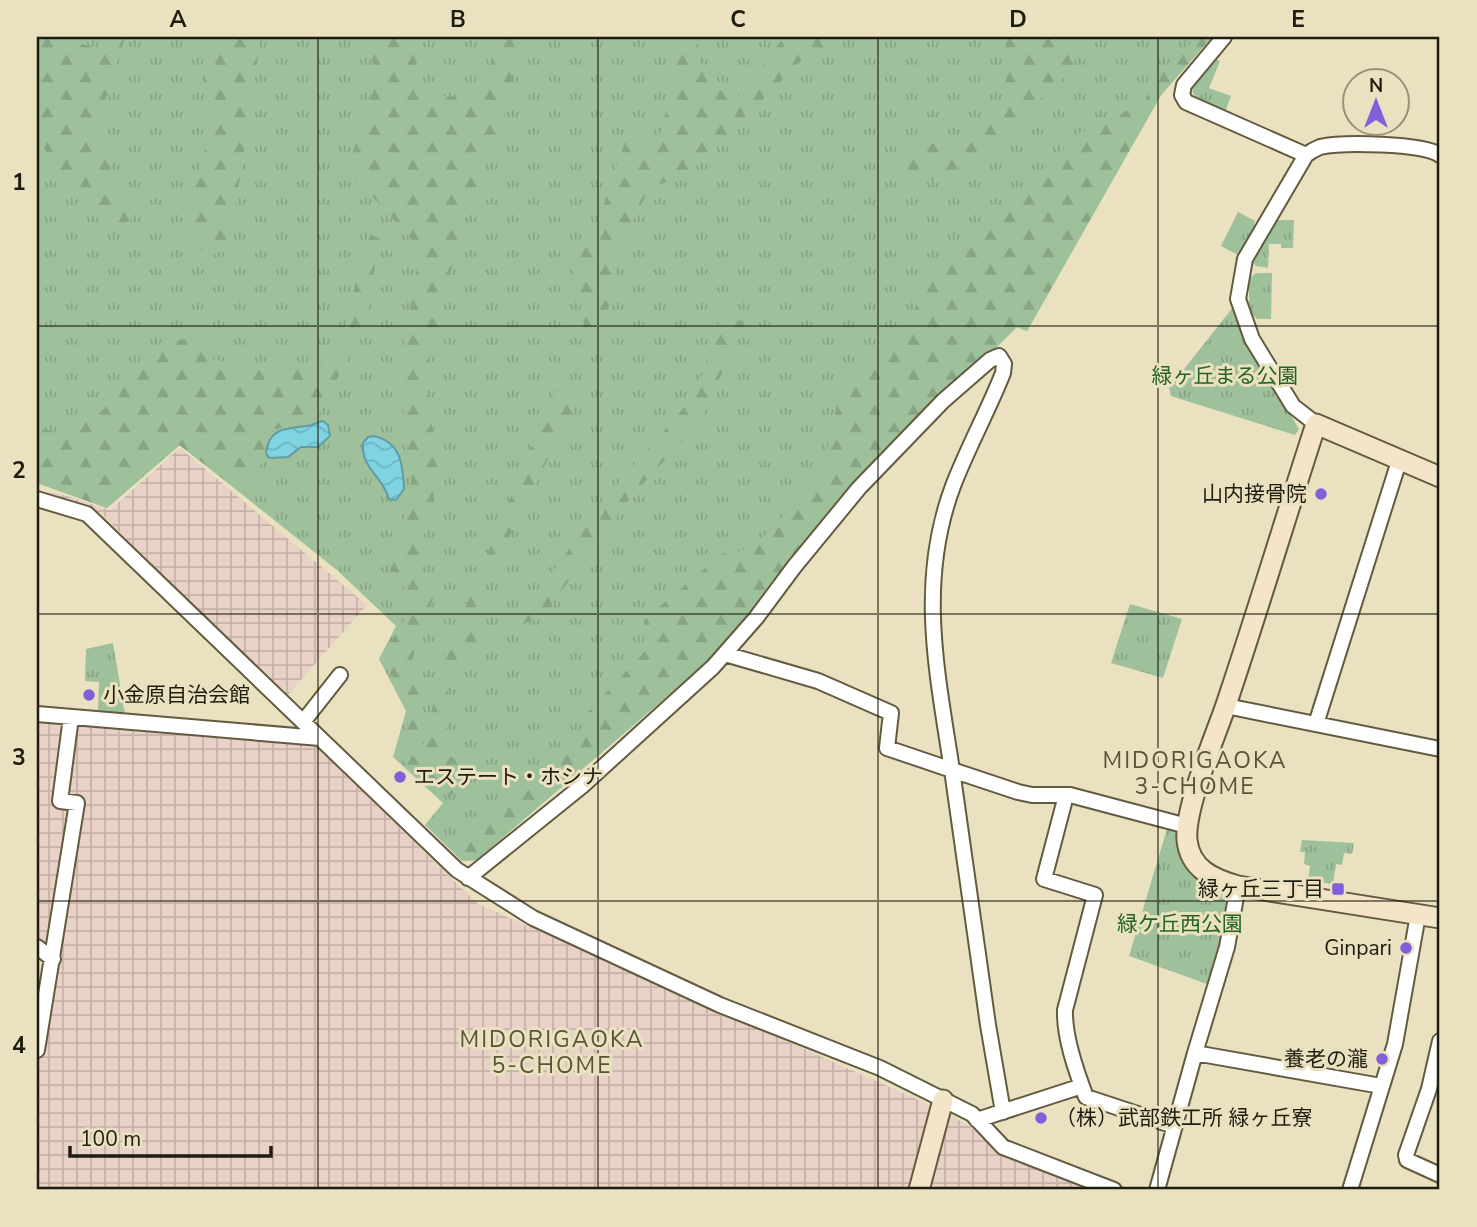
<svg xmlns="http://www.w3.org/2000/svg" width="1477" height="1227" font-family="'Nunito Sans','Noto Sans JP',sans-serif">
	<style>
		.industrial { fill: url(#industrial-grid) }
		.grass { fill: url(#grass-tufts) }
		.forest { fill: url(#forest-firs) }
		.water { fill: url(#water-waves); stroke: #639ca2; stroke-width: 2 }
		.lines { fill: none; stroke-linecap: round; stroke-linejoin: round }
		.street-casing { stroke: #635b40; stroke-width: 18 }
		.secondary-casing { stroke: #635b40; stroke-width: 23 }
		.street { stroke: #fff; stroke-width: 14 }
		.secondary { stroke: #f4e4c8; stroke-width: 19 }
		.grid { fill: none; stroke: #1f1c10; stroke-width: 2; stroke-opacity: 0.55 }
		.poi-dot { fill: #835ed9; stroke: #eae1c1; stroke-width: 2.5 }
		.labels { text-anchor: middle; stroke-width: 6; stroke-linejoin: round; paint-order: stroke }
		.park-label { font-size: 21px; fill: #266325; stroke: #eae1c1 }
		.poi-label { font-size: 21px; fill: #1f1c10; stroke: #eae1c1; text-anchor: end }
		.neighbourhood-label { font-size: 23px; letter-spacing: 2px; fill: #5b5338; stroke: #eae1c1 }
		.neatline { fill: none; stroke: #1f1c10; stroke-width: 2.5 }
		.grid-label { font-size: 23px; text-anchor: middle; font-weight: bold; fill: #1f1c10 }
	</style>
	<defs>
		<pattern id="industrial-grid" width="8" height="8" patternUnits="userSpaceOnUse" patternTransform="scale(1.75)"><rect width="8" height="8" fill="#e8d1c6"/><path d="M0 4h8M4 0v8" fill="none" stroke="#c7b3a9"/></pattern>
		<pattern id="grass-tufts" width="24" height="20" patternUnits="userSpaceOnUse" patternTransform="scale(1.75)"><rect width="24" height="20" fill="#9ec09b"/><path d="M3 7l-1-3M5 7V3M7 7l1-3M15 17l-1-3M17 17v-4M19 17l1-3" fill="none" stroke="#88a484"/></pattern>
		<pattern id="forest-firs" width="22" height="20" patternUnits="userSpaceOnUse" patternTransform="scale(1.75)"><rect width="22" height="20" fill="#9ec09b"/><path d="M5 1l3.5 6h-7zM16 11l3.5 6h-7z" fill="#88a484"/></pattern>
		<pattern id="water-waves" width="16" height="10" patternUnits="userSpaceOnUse" patternTransform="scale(1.75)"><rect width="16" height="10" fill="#80d3e1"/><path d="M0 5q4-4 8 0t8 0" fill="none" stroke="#6eb5c0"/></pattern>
	</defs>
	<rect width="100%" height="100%" fill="#eae1c1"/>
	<path class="industrial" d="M180,448L367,605L285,698L306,737L478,904L939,1109L968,1125L1004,1154L1103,1190H37V990L52,993L58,958L37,941V716L307,743L282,700L101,513L57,497H37V493H57L110,510Z"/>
	<path class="grass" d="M37,37H1212L1161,95L1027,331L1017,327L477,860L462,861L425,825L443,803L393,757L406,711L379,659L396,626L338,571L180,445L107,508L37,483Z
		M1215,59L1220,61L1209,88L1231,96L1225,112C1183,94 1184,91 1215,59Z
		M1238,212L1255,221L1254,224L1256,226L1242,254L1239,252L1238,255L1221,246Z
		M1278,220H1294L1293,248H1281V244H1269L1268,268L1256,266L1253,263L1252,257L1272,223Z
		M1256,273H1272L1271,319H1257L1249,311V279Z
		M1234,306L1250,345L1299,429L1295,435L1171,396L1169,388Z
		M1130,604L1182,619L1163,678L1111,663Z
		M113,643L125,714L98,713L99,682L85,681L86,649Z
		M1167,829L1178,834C1180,858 1189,874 1209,886C1216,890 1223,890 1229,896L1224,921L1220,925L1221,939L1207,984L1129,956Z
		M1302,840L1354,843L1352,854L1344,853L1342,865L1336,864L1333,884L1308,881L1310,866L1304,864L1305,852H1300Z"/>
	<path class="forest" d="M37,37H71L80,44L101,48V37H125L96,130L131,220L115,228L70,188L37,137Z
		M210,37H261L229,250L207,255L185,231L209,133L202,67Z
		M372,37H407L429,96L483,97L498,37H519L506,112L462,224L426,375L438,477L416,567L434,596L410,665L425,699L411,755L459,787L449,798L396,755L413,710L381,657L416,602L391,572L412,486L399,376L420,248L347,169L373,92Z
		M669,37H697L702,69L733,104L784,37H842L834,55L811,51L686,176L651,187L624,236L602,338L586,337L573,264L595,231L625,142L659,137L673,85Z
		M1004,37H1072L1075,68L970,162L915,188L895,168L917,147L964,138L1003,112L1008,59Z
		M1198,37H1212L1161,95L1027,331L1017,327L858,482L720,651L477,860L462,861L456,855L585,735L584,716L646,650L644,620L722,554L753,548L822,475L839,394L913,326L919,283L984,233L1076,135L1145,102L1151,78Z
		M368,233L380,239L364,327L313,425L274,429L248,498L179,445L107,508L37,483V427L55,433L103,410L161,342L209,336L208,358L271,373L337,358Z
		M721,315L746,322L698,424L631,497L542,617L511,629L608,496L696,393Z
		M559,381L577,401L482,591L484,653L449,677L444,750L469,772L466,783L422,752L444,658Z"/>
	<path class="water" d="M323,421L328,425L330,436L318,447H301L288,457L269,458L266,453C269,427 287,429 306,426C312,426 317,422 323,421Z
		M374,436C401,442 403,465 404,489L396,500L389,499C382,475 361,469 363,443L368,437Z"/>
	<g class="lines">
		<defs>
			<path id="street" d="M1224,37L1184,85L1182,95L1186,102L1306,155
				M1316,424L1293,406L1252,339L1238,299L1245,259L1306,155C1310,152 1315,149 1320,147C1342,142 1422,143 1440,155
				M37,499L87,514L457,870L533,918L720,1005L880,1068L972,1114L1003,1147L1114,1190
				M725,654L818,681L891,713L887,748L952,770L988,1025L1003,1112
				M1226,706L1440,749
				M37,714L320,738
				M303,722L340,675
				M1316,724L1400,458
				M1063,795L1064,803L1044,879L1095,895L1065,1010C1064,1037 1076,1071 1086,1097L1174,1126
				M468,878L582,786L713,667L756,618L794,567L859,488L943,401L990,360L999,356L1004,364L1003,373C988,411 968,447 953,486C917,582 937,672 952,770L1018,792L1032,795H1070L1187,826
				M37,947L53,959
				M1440,1041L1429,1089L1406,1155L1407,1160L1440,1175
				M37,1050L77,803L60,801L71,717
				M1195,1053L1381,1086
				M977,1120L1082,1086
				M1157,1190L1195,1053L1227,947L1238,886
				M1350,1190L1395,1044L1418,915"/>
			<path id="secondary" d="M1440,477L1316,424C1286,516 1258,610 1227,702C1216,735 1184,808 1187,840C1190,869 1213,879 1238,886L1440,918
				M919,1190L943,1100"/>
		</defs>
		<use href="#street" class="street-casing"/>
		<use href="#secondary" class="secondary-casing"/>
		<use href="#street" class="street"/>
		<use href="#secondary" class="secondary"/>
	</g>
	<path class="grid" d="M318,37V1190M598,37V1190M878,37V1190M1158,37V1190M37,326H1440M37,614H1440M37,901H1440"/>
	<g class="poi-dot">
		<circle cx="1321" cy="494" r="7"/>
		<circle cx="89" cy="695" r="7"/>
		<circle cx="400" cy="777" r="7"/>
		<rect x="1331" y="882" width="14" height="14" rx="3.5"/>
		<circle cx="1406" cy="948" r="7"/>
		<circle cx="1382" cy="1059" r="7"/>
		<circle cx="1041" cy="1118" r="7"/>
	</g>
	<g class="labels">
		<g class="park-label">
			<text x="1225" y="383">緑ヶ丘まる公園</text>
			<text x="1180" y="931">緑ケ丘西公園</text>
		</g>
		<g class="poi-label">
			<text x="1307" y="501">山内接骨院</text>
			<text x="103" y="702" text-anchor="start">小金原自治会館</text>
			<text x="414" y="784" text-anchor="start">エステート・ホシナ</text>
			<text x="1324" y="896">緑ヶ丘三丁目</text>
			<text x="1392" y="955">Ginpari</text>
			<text x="1368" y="1066">養老の瀧</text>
			<text x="1055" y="1125" text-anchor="start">（株）武部鉄工所 緑ヶ丘寮</text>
		</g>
		<g class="neighbourhood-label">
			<text x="1195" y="768">MIDORIGAOKA<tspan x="1195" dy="26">3-CHOME</tspan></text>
			<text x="552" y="1047">MIDORIGAOKA<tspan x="552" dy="26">5-CHOME</tspan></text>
		</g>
	</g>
	<rect width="1477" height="1227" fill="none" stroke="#eae1c1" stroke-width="77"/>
	<g transform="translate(1376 102)"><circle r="33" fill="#eae1c1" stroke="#99927a" stroke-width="2"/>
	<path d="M0-5L12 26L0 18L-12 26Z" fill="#835ed9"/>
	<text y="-10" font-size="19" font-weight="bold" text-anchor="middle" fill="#1f1c10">N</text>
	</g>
	<path d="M70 1146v10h201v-10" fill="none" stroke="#1f1c10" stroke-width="3.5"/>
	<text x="80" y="1146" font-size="21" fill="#1f1c10" stroke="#eae1c1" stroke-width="5" paint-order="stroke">100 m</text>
	<rect x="38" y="38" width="1400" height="1150" class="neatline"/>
	<g class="grid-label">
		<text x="178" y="27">A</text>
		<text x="458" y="27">B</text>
		<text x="738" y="27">C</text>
		<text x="1018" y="27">D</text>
		<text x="1298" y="27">E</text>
		<text x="19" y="190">1</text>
		<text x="19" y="478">2</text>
		<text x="19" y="765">3</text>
		<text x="19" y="1053">4</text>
	</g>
</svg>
